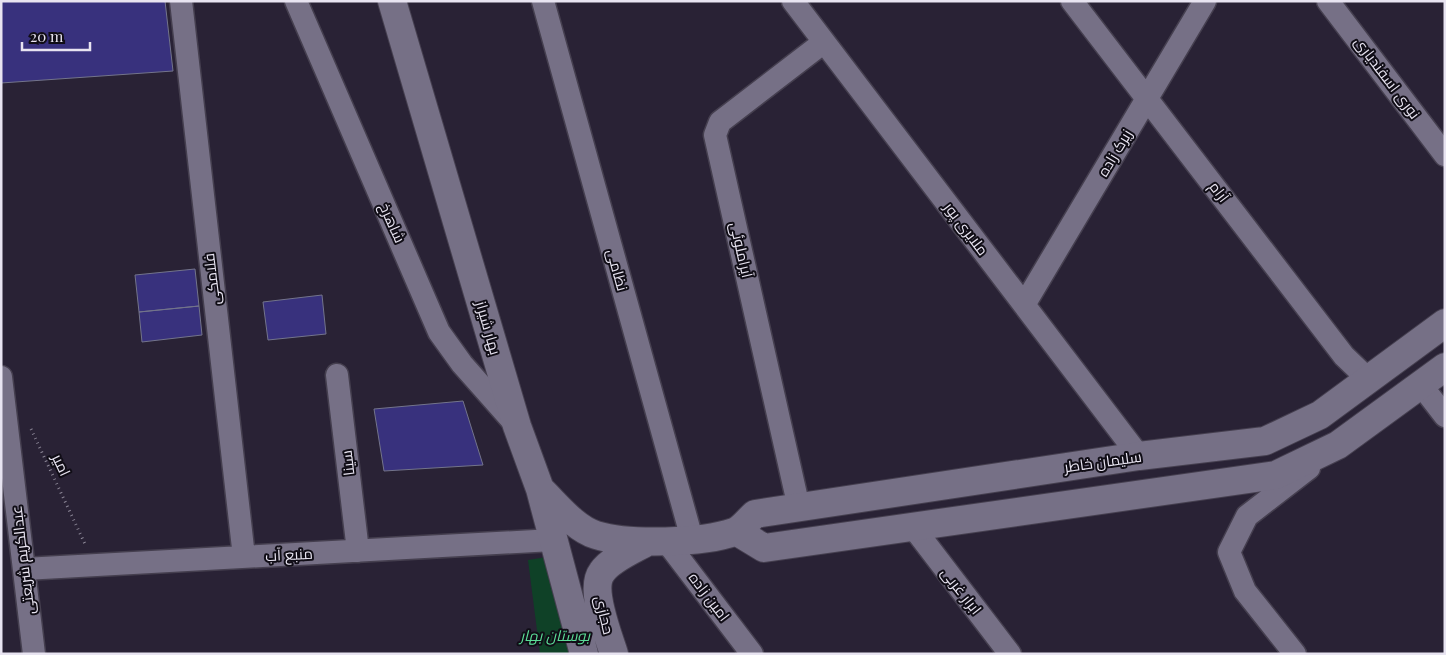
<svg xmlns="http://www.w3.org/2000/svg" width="1446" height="655" font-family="'Playfair Display',Cairo,serif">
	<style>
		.green { fill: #0f4127 }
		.building { fill: #38317d; stroke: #73748b }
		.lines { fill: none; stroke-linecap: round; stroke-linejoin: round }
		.minor-casing { stroke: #453f4f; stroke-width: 25 }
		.secondary-casing { stroke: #453f4f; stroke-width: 30 }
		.path { stroke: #8a8595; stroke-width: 3; stroke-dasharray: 1 4; stroke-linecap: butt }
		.minor { stroke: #767086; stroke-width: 22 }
		.secondary { stroke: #767086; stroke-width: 28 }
		.labels { text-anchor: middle; stroke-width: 4; stroke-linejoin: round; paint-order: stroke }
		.street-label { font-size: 15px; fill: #e8e4f1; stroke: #100d16 }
		.park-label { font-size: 15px; font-style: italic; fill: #5cdf98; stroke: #100d16 }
	</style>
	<rect width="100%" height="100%" fill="#292235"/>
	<path class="green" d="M553,556L578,654H540L528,560Z"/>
	<path class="building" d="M1,1H165L173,71L1,83Z
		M195,269L199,306L139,312L135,275Z
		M322,295L326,334L268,340L263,302Z
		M199,306L202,335L142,342L139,312Z
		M463,401L483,465L384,471L374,409Z"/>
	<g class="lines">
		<defs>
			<path id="minor" d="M181,1L244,557
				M296,1L439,332L462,364L516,425
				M543,1L692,539
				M793,1L1139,456
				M1072,1L1344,356L1369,380
				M1328,1L1445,155
				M1024,305L1205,1
				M337,375L358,551
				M1,377L34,654
				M1421,385L1445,416
				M799,508L715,135L720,122L824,42
				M913,527L1010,654
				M666,541L752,654
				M24,569L553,540
				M1295,654L1245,591L1229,552L1247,516L1309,468"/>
			<path id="secondary" d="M392,1L517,426L540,489L584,654
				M540,489C556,504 574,528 596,535C628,545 703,543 734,532C742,529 749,519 755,514L1139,456L1265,441L1320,415L1445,323
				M736,531L764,548L1276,475L1338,445L1445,367
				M614,654C608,634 589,589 602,572C611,559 633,550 647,542"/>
		</defs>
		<use href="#minor" class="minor-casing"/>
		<use href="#secondary" class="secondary-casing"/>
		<path class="path" d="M31,429L85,544"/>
		<use href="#minor" class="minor"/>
		<use href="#secondary" class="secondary"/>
	</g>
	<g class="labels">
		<g class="street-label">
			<text transform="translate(1387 78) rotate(53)" y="5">نوری اسفندیاری</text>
			<text transform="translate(1115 153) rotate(-59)" y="5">زیرک زاده</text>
			<text transform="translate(1219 192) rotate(53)" y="5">آرام</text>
			<text transform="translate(392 223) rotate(66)" y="5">شاهرخ</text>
			<text transform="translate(966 229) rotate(53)" y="5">ملایری پور</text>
			<text transform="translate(741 250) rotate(77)" y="5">آیراملوئی</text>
			<text transform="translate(617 270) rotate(75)" y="5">نظامی</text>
			<text transform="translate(212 279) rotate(-97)" y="5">فلامکی</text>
			<text transform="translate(488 328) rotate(74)" y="5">بهار شیراز</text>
			<text transform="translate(1103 462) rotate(-8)" y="5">سلیمان خاطر</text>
			<text transform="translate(348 463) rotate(-97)" y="5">سینا</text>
			<text transform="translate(61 465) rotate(65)" y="5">امیر</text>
			<text transform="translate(289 555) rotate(-3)" y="5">منبع آب</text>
			<text transform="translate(23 560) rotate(-97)" y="5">عبدالکریم شریعتی</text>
			<text transform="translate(961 591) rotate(52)" y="5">ابرار غربی</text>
			<text transform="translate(709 597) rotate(53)" y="5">امین زاده</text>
			<text transform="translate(604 615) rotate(76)" y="5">حجازی</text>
		</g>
		<g class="park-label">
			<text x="555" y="641">بوستان بهار</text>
		</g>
	</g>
	<rect width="1446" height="655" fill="none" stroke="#e8e4f1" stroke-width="5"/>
	<path d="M22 42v8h68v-8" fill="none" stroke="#e8e4f1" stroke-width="2.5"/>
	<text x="30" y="42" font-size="15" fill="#e8e4f1" stroke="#100d16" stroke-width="4" paint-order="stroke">20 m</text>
</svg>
